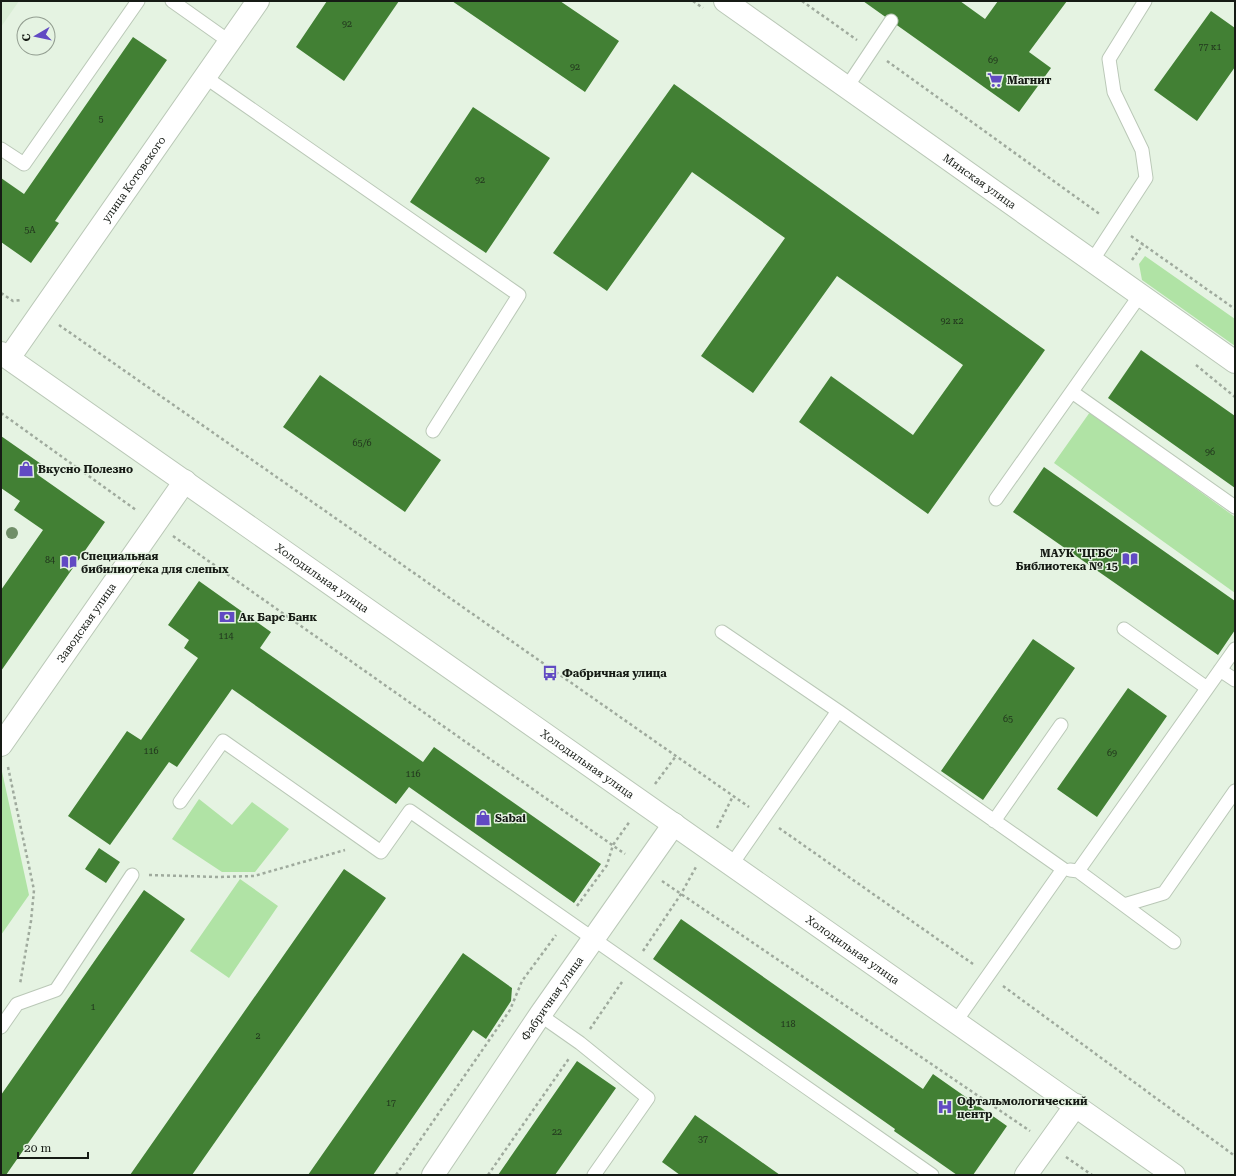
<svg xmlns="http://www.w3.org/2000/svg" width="1236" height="1176" font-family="'Roboto Serif',serif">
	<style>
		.built { fill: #d9edd5 }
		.green { fill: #b0e3a5 }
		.building { fill: #428034 }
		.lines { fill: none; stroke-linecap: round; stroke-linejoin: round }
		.service-casing { stroke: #bac8b7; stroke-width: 15 }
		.minor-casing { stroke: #bac8b7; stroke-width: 24 }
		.tertiary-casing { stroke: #bac8b7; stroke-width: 24 }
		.path { stroke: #9faa9d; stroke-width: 2.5; stroke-dasharray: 3 3; stroke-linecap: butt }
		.service { stroke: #fff; stroke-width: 13 }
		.minor { stroke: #fff; stroke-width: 22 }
		.tertiary { stroke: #fff; stroke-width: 22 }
		.tree { fill: #708e68 }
		.labels { text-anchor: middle; stroke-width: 3; stroke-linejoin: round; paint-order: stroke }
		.number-label { font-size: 9px; fill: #21341d }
		.poi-label { font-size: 11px; font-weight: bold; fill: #161b15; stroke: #e5f3e2; text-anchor: start }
		.street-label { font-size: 11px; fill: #161b15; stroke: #e5f3e2 }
	</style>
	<rect width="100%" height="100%" fill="#e5f3e2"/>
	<path class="built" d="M1,1H19L1,27Z"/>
	<path class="green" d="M1145,256L1235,319V346L1142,280L1139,264Z
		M1090,412L1235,517V593L1054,463Z
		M1,767L29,895L1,935Z
		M199,799L232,825L252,802L289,829L255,872H222L172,839Z
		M240,879L278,906L229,978L190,951Z"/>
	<path class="building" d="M327,1H399L344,81L296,47Z
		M452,1H560L619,41L585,92Z
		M863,1H960L985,19L998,1H1067L1029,52L1051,68L1019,112Z
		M1211,11L1235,28V67L1197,121L1154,90Z
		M133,37L167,60L55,221L59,223L31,263L1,242V178L24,194Z
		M674,84L1045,350L928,514L799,422L831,376L913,435L963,365L837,276L753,393L701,356L785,238L692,172L607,291L553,253Z
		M473,107L550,158L486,253L410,202Z
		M1141,350L1235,416V488L1108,398Z
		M320,375L441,460L405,512L283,427Z
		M1,436L44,466L38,475L105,522L1,671V590L43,530L14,510L20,501L1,488Z
		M1044,467L1235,601V630L1218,655L1013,512Z
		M199,581L271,632L260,648L423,762L434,747L601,864L574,903L409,787L396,804L232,689L177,767L169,762L110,845L68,816L127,731L141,740L198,658L184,648L189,640L168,625Z
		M1033,639L1075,668L983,800L941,771Z
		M1128,688L1167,716L1097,817L1057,789Z
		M99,848L120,862L106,883L85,869Z
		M344,869L386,898L192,1175H130Z
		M144,890L185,919L6,1175H1V1095Z
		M681,919L923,1089L933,1074L1007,1126L973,1175H957L894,1131L895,1129L653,959Z
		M463,953L512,988L511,1001L486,1039L473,1030L373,1175H308Z
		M577,1061L616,1088L555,1175H498Z
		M695,1115L780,1175H680L662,1162Z"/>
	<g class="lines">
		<defs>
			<path id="service" d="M172,1L230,42
				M205,77L519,295L433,431
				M847,87L891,21
				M1,149L24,164L138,1
				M1092,261L1146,178L1142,150L1114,92L1109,59L1145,1
				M1072,392L1235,507
				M996,499L1140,295
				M1124,629L1207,688
				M722,632L838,711L732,864
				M1220,670L1235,680
				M838,711L1063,869L956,1021
				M180,802L223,741L381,852L410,811L932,1175
				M994,821L1061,725
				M1070,870L1078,871L1174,942
				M1078,871L1235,649
				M1124,905L1164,893L1235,791
				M540,1015L580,1043L648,1098L594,1175
				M1,1027L17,1004L56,990L132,875"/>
			<g id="minor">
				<path id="s1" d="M725,1L1235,362"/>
				<path id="s2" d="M9,358L258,1"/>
				<path id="s3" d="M1,745L185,481"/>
				<path id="s4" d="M433,1175L540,1015L674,824"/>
				<path d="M1026,1175L1076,1105"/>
			</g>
			<g id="tertiary">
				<path id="s5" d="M1,353L1174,1175"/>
			</g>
		</defs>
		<use href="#service" class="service-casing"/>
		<use href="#minor" class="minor-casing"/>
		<use href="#tertiary" class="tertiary-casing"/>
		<path class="path" d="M693,1L703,8
			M802,1L857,40
			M887,61L1101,215
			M1131,236L1235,309
			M1132,260L1143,244
			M1,293L13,301L22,300
			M59,325L749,807
			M1196,365L1235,397
			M1,413L136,510
			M173,536L625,854
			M8,767L34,890L31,921L20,984
			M655,784L676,756
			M717,828L733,796
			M779,828L973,964
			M149,875L219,877L254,876L345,850
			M662,881L1030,1131
			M577,906L607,865L613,845L630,821
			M643,951L681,894L696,867
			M1003,986L1235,1156
			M590,1029L622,982
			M1066,1157L1092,1175
			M396,1175L510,1010L522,981L556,935
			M488,1175L570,1057"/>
		<use href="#service" class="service"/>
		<use href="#minor" class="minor"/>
		<use href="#tertiary" class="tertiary"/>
	</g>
	<circle class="tree" cx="12" cy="533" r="6"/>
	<defs>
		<symbol id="supermarket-bare" viewBox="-9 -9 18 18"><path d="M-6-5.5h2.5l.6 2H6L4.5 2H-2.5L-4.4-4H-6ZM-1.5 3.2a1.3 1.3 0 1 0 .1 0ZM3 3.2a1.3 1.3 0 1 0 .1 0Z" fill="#614ac3" stroke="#e5f3e2" stroke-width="2.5" paint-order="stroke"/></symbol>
		<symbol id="shop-bare" viewBox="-9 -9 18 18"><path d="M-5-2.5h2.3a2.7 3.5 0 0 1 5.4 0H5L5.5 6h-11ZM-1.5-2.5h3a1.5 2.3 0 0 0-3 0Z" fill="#614ac3" stroke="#e5f3e2" stroke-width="2.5" paint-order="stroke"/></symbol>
		<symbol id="library-bare" viewBox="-9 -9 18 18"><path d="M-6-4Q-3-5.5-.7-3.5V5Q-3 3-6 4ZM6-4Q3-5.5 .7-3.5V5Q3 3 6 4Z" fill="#614ac3" stroke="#e5f3e2" stroke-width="2.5" paint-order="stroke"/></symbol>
		<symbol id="bank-bare" viewBox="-9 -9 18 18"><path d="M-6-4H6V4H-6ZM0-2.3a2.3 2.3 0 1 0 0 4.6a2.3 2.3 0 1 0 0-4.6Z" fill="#614ac3" stroke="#e5f3e2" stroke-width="2.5" paint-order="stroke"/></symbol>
		<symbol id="bus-bare" viewBox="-9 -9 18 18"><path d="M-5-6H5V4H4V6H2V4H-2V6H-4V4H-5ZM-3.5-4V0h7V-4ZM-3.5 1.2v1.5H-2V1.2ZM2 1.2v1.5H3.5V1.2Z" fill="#614ac3" stroke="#e5f3e2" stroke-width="2.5" paint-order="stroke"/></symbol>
		<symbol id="hospital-bare" viewBox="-9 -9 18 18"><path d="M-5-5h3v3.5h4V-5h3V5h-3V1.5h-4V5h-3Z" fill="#614ac3" stroke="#e5f3e2" stroke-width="2.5" paint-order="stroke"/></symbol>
	</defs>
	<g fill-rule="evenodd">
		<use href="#supermarket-bare" x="984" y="69" width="22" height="22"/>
		<use href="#shop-bare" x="15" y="458" width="22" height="22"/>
		<use href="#library-bare" x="1119" y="548" width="22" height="22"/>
		<use href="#library-bare" x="58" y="551" width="22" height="22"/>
		<use href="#bank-bare" x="216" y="606" width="22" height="22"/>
		<use href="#bus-bare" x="539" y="662" width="22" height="22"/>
		<use href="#shop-bare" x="472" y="807" width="22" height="22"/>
		<use href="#hospital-bare" x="934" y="1096" width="22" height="22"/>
	</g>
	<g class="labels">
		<g class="number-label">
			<text x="347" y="27">92</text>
			<text x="1210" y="50">77 к1</text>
			<text x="993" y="63">69</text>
			<text x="575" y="70">92</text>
			<text x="101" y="122">5</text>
			<text x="480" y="183">92</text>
			<text x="30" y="233">5А</text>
			<text x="952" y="324">92 к2</text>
			<text x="362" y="446">65/6</text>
			<text x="1210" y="455">96</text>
			<text x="50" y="563">84</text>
			<text x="226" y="639">114</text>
			<text x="1008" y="722">65</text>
			<text x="151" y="754">116</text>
			<text x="1112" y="756">69</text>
			<text x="413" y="777">116</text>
			<text x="93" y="1010">1</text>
			<text x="788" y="1027">118</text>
			<text x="258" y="1039">2</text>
			<text x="391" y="1106">17</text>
			<text x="557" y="1135">22</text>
			<text x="703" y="1142">37</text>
		</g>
		<g class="poi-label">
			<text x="1007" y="84">Магнит</text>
			<text x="38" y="473">Вкусно Полезно</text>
			<text x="1118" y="557" text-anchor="end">МАУК "ЦГБС"<tspan x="1118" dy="13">Библиотека № 15</tspan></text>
			<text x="81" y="560">Специальная<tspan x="81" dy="13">бибилиотека для слепых</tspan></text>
			<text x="239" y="621">Ак Барс Банк</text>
			<text x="562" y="677">Фабричная улица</text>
			<text x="495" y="822">Sabai</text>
			<text x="957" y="1105">Офтальмологический<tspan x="957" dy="13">центр</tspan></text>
		</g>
		<g class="street-label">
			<text dy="4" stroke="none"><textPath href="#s2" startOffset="218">улица Котовского</textPath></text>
			<text dy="4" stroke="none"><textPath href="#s1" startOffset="312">Минская улица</textPath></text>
			<text dy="4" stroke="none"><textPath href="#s5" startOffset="392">Холодильная улица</textPath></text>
			<text dy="4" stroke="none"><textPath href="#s3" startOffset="149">Заводская улица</textPath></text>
			<text dy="4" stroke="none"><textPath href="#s5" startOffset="716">Холодильная улица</textPath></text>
			<text dy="4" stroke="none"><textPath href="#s5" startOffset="1040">Холодильная улица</textPath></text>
			<text dy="4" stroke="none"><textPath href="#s4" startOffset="213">Фабричная улица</textPath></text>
		</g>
	</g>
	<rect width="1236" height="1176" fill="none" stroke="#161b15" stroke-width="4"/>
	<g transform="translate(36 36) rotate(261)"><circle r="19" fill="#e5f3e2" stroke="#929d90"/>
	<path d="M0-3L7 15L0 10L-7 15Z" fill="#614ac3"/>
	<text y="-6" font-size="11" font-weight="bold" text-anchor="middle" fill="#161b15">С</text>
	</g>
	<path d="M18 1152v6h70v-6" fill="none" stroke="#161b15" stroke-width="2"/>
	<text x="24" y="1152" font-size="12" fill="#161b15" stroke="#e5f3e2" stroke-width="3" paint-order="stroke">20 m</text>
</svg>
